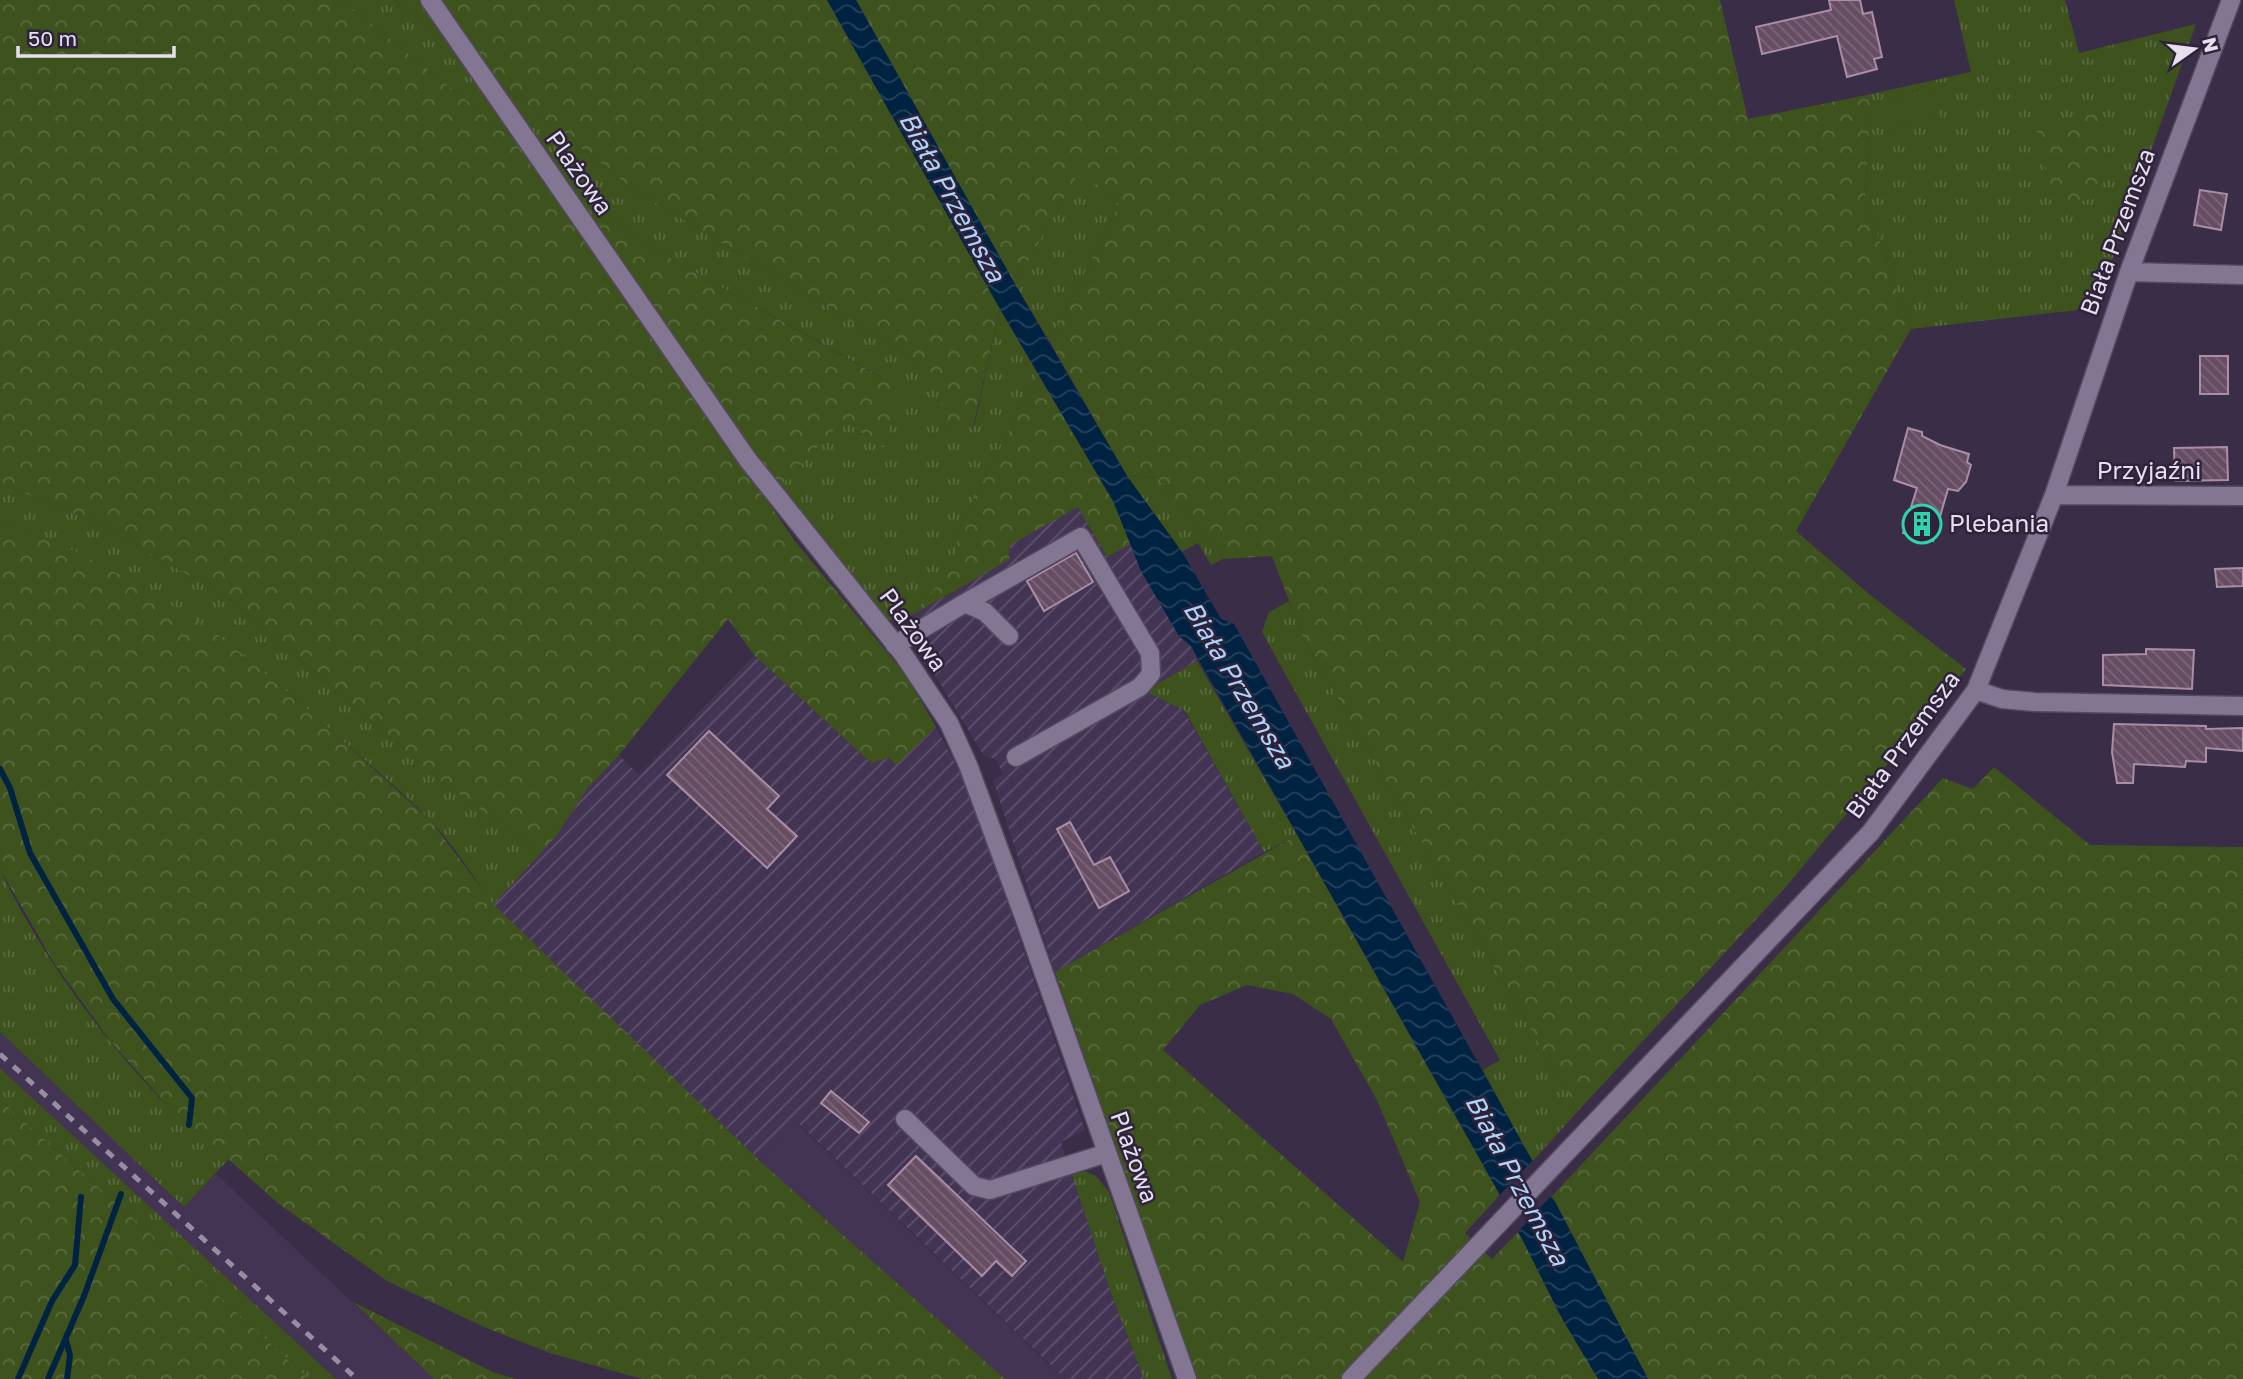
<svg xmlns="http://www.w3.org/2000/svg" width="2243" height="1379" font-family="'Golos Text',sans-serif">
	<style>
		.built { fill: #433454 }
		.industrial { fill: url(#industrial-furrows) }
		.grass { fill: url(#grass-tufts) }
		.forest { fill: url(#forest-crowns); fill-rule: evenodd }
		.pitch { fill: #3e521e }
		.water { fill: url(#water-waves) }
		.pier { fill: #392d47 }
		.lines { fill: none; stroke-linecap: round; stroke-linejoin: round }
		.stream { stroke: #002341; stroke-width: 6 }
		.building { fill: url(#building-back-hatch); stroke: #a98ea5; stroke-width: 2 }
		.minor-casing { stroke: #534a5f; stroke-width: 21 }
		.minor { stroke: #837693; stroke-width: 18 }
		.rail { stroke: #968ea2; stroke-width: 5; stroke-dasharray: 9 9; stroke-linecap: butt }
		.labels { text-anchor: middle; stroke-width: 5; stroke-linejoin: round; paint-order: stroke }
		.street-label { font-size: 24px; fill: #e5dfef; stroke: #2f233c }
		.poi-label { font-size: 24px; fill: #e5dfef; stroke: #2f233c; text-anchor: start }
		.water-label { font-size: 26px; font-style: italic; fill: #add5fc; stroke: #2f233c }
	</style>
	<defs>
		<pattern id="industrial-furrows" width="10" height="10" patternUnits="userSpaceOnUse" patternTransform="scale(1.75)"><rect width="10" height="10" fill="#433454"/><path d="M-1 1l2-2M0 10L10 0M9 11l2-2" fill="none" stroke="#5e516d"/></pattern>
		<pattern id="grass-tufts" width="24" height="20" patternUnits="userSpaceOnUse" patternTransform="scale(1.75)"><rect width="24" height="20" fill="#3e521e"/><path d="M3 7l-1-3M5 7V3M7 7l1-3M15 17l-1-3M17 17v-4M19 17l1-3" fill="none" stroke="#5a6a3f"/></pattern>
		<pattern id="forest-crowns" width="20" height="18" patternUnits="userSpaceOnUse" patternTransform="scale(1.75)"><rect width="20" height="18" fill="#3e521e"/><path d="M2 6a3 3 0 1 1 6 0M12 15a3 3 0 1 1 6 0" fill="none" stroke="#5a6a3f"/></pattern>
		<pattern id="water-waves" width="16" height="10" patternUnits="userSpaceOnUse" patternTransform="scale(1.75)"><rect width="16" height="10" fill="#002341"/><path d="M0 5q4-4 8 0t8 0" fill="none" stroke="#25425d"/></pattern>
		<pattern id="building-back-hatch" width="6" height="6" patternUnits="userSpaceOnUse" patternTransform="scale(1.75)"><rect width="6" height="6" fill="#664d63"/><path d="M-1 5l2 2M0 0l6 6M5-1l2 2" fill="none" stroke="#7c667a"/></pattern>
	</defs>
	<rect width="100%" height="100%" fill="#392d47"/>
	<path class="built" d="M0,1032L184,1206L216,1174L434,1379H336L0,1068Z
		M795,1121L1044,1360L1065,1379H1005L760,1161Z"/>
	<path class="industrial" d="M1078,506L1107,557L1131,544L1141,571L1179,636L1191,646L1197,661L1146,691L1184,711L1264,852L1055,972L993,780L1003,774L996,759L984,756L922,654L926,636L912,615L1009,560L1010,545Z
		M754,655L871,763L889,758L897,764L936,727L968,788L1085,1130L1061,1142L1111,1293L1144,1379H1065L796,1121L760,1161L493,905L557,835L587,789L619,755L639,775Z"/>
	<path class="grass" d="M342,0H394L633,189L900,351L943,380L942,425L974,427L1000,309L1038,374L958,531L956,564L912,615L902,623L886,619L781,485L843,419L884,447L881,377L642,242Z
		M1954,0H2065L2079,53L2196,24L2095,308L1911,329L1865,199L1871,94L1971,72Z
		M1080,169L1119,204L1050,342L1015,284Z
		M1127,476L1159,478L1223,559L1211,565L1198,543L1182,552Z
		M0,483L105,526L234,602L442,782L541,853L493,905C474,877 454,845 430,820C403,792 372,767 343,741C237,644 136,572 0,522Z
		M1289,601L1304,640L1578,1111L1532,1162L1483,1070L1500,1060L1262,632L1269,612Z
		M1197,661L1297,835L1264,852L1185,711L1145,691Z
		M0,869C36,948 106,1045 168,1106C187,1124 209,1141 230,1158L184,1207L0,1032Z
		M0,1068L336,1379H309L169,1250L0,1100Z
		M1084,1171L1096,1176L1109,1192L1172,1379H1144L1111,1293L1072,1175Z"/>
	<path class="forest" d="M0,0H342L642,242L898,387L884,448L843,420L767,500L794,540L905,674L936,727L896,765L889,758L871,763L754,655L728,619L619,755L587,789L557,835L541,853L442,782L234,602L105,526L0,483Z
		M394,0H827L1000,309L973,428L941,425L942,380L900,351L633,189Z
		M856,0H1720L1748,119L1871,94L1865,199L1911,329L1796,531L1869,594L1966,669L1785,888L1578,1111L1304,640L1272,556L1223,559L1159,478L1127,476L1050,342L1119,204L1080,170L1015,284Z
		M2098,113L2103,196L2055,208L2036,128Z
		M1038,374L1113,501L1131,544L1107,557L1078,507L1010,545L1009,560L912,615L955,564L958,531Z
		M0,522L73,550L145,588L226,641L311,712L431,821L494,905L760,1161L1005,1379H642L550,1353L484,1327L387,1281L279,1204L168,1106L111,1042L54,963L0,869Z
		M1994,767L2090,845L2243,847V1379H1648L1552,1196L1943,778L1973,789Z
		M1297,835L1500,1195L1465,1233L1492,1259L1518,1232L1598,1379H1197L1055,972ZM1247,985L1293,994L1331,1019L1377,1100L1420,1202L1403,1262L1163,1050L1200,1005Z
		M0,1100L169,1250L309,1379H0Z
		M353,1302L493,1372L515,1379H434Z"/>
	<path class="pitch" d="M1934,90L1941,116L1884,131L1878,104Z"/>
	<path class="water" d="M827,0H856L1015,284L1127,476L1182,552L1221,619L1234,624L1552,1196L1648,1379H1598L1561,1317L1500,1195L1191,646L1179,636L1141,571L1113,501L1000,309Z"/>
	<path class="pier" d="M1534,1159L1554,1193L1515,1235L1497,1198Z"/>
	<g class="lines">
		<path class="stream" d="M0,769L10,788L30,853L113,999L192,1098L189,1125
			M66,1340L70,1355L67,1379
			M18,1379L52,1301L75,1265L81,1197
			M48,1379L84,1296L121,1194"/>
	</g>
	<path class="building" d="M1829,0H1860L1863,14L1872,12L1882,57L1874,59L1877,69L1847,77L1837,36L1762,54L1756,27L1831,10Z
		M2200,190L2227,194L2221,230L2194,225Z
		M2200,356H2228V394H2200Z
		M1908,428L1922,432V436L1940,445L1969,454L1967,462L1971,465L1966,482L1958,491L1948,489L1933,541L1903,533L1917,488L1894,480Z
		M2227,447L2228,480L2175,481L2174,448Z
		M1076,553L1093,582L1044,611L1027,581Z
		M2243,568V586L2217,587L2215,569Z
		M2146,649L2194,650L2192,689L2103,685V655L2146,654Z
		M2114,724L2206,726V729L2243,728V751L2206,748V762L2186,761L2185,767L2134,764L2133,783H2117L2112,752Z
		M709,731L779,796L767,809L797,836L767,868L667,775Z
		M1070,822L1094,865L1110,857L1129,891L1099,908L1057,829Z
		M831,1091L869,1122L859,1133L821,1103Z
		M916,1156L1026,1261L1012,1276L996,1261L982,1276L888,1185Z"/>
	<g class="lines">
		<defs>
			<path id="minor" d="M430,0L748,460L903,654L949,723L968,765L1024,917L1187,1379
				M2129,272L2243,275
				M2054,495L2243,496
				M965,603L1081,537L1150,653L1151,674L1140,687L1016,757
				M895,645L965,603L985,612L1009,636
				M1976,690L2002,699L2035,702L2243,706
				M905,1119L974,1186L990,1190L1107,1153
				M1351,1379L1871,832L1976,690L2054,495L2129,272L2231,0"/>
		</defs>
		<use href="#minor" class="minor-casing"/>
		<use href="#minor" class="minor"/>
		<path class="rail" d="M0,1054L357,1379"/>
	</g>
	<defs>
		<symbol id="building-ring" viewBox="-11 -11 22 22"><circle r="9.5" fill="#2f233c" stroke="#2fd4aa" stroke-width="1.5"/><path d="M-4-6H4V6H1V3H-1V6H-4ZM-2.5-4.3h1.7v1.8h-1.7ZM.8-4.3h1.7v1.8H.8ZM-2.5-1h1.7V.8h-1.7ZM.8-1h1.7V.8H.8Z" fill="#2fd4aa"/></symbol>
	</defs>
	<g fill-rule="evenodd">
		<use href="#building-ring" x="1900" y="502" width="44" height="44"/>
	</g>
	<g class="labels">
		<g class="street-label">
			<text transform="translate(579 173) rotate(55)" y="8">Plażowa</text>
			<text transform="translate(2118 232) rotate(-70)" y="8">Biała Przemsza</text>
			<text x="2149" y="479">Przyjaźni</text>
			<text transform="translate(913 630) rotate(54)" y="8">Plażowa</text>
			<text transform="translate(1903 745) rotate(-54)" y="8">Biała Przemsza</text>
			<text transform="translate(1134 1157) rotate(70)" y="8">Plażowa</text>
		</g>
		<g class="poi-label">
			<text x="1949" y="532">Plebania</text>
		</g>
		<g class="water-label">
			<text transform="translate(952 197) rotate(61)" y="9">Biała Przemsza</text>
			<text transform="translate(1239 685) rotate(59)" y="9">Biała Przemsza</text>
			<text transform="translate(1517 1180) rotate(62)" y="9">Biała Przemsza</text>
		</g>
	</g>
	<g transform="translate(2194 49) rotate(76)" stroke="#2f233c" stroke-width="5" paint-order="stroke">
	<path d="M0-5L12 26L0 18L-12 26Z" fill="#e5dfef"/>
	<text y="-10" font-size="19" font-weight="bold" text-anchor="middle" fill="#e5dfef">N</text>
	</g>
	<path d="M18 46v10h156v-10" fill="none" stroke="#e5dfef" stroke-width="3.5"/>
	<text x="28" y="46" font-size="21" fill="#e5dfef" stroke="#2f233c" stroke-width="5" paint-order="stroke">50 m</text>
</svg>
